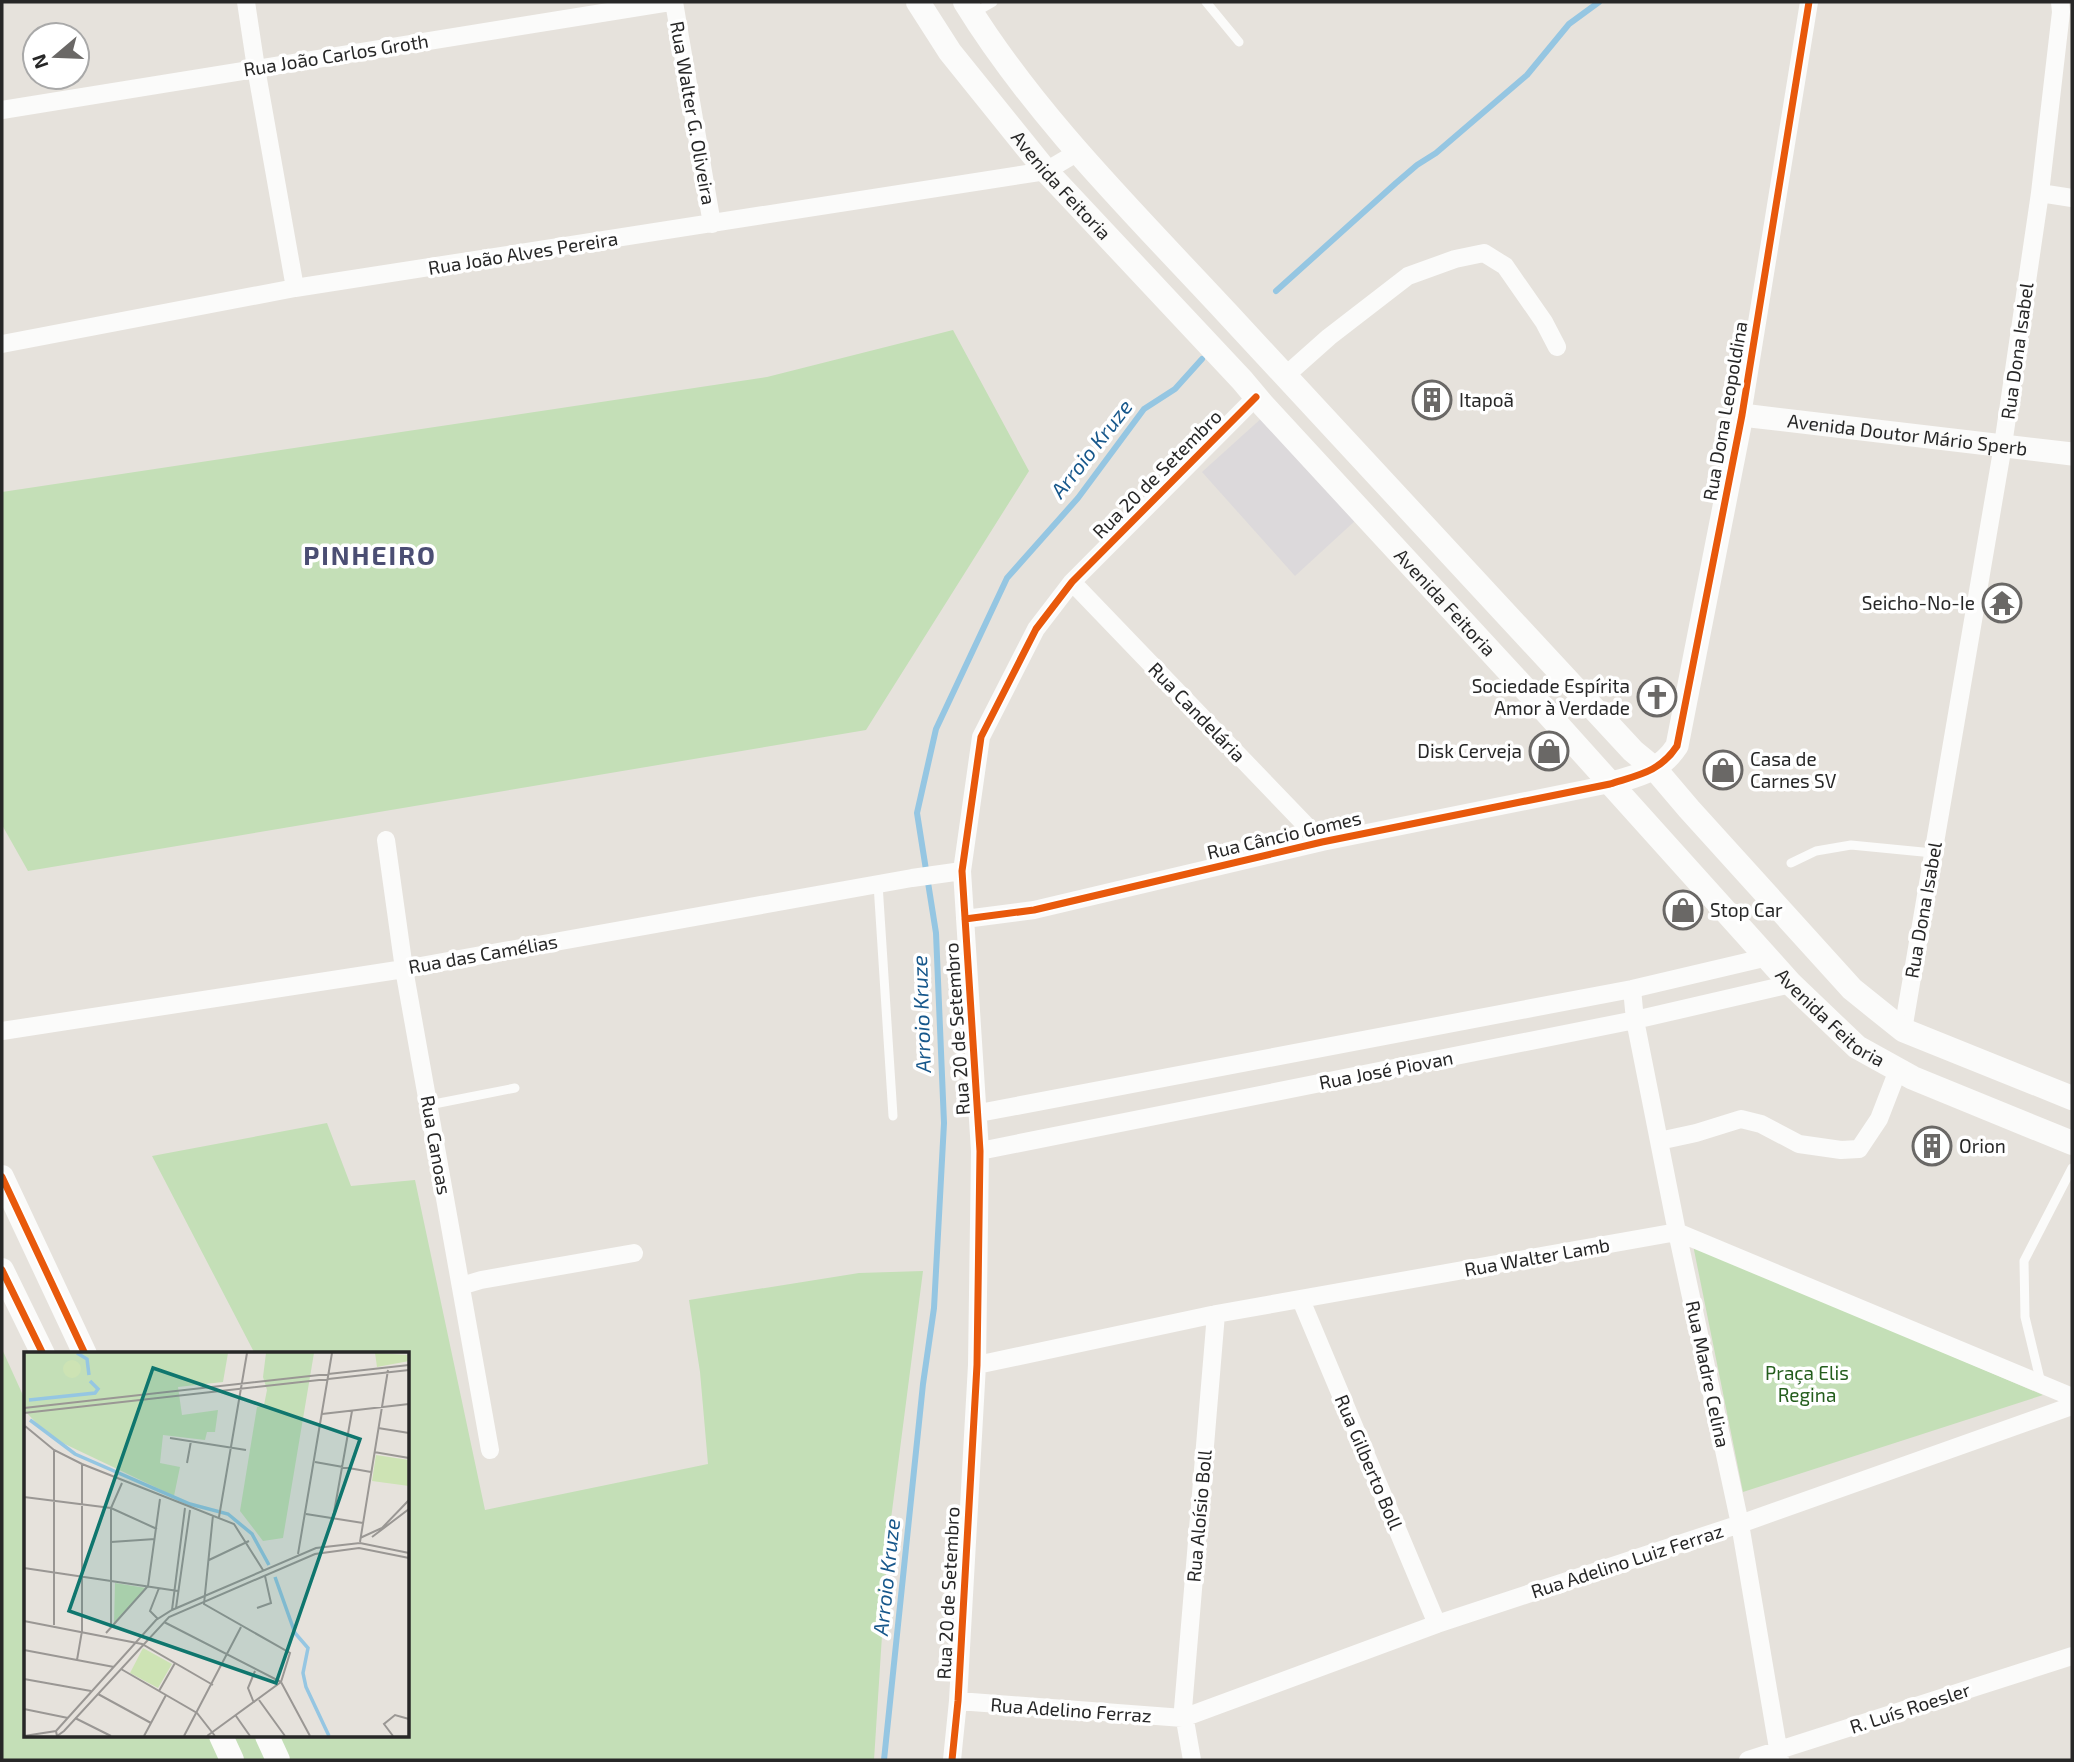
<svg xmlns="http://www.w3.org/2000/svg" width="2074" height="1762" font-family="'Exo 2',sans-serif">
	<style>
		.industrial { fill: #dcd9db }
		.green { fill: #c4dfb7 }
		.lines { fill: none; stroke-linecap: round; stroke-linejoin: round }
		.stream { stroke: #95c6e2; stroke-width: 6 }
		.service { stroke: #fbfbfa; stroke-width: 9 }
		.minor { stroke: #fbfbfa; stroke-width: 18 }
		.tertiary { stroke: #fbfbfa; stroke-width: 23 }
		.secondary { stroke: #fbfbfa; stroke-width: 24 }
		.cycleway-casing { stroke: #fff; stroke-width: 11 }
		.cycleway { stroke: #e8590c; stroke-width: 7 }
		.labels { text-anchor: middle; stroke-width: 7; stroke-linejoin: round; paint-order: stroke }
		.street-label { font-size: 19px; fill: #272727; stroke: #fff }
		.poi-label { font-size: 19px; fill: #272727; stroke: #fff; text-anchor: start }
		.park-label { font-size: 19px; fill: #245d1d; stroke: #fff }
		.water-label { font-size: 21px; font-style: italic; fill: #16578b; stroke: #fff }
		.district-label { font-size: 26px; font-weight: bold; letter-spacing: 2px; fill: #4b4e73; stroke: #fff }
		.inset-river { fill: none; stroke: #95c6e2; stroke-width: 3.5 }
		.inset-road { fill: none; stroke: #9a9794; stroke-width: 2 }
		.view { fill: #0f766e; fill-opacity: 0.15; stroke: #0f766e; stroke-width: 3.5 }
		.inset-edge { fill: none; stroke: #272727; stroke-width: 3.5 }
	</style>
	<rect width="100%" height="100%" fill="#e6e2dc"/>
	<path class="industrial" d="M1264,416L1356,520L1295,576L1202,472Z"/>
	<path class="green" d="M953,330L1029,471L866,730L28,871L2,825V492L767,377Z
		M327,1123L351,1186L415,1180L485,1510L708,1464L700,1372L689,1300L859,1273L923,1271L888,1542L874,1760H2V1349L26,1402V1736H408V1354H255L152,1156Z
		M1693,1245L2043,1395L1743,1492Z"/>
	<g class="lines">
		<path class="stream" d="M1276,291L1396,183L1417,165L1436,153L1527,75L1569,24L1599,2
			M884,1760L923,1384L934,1308L944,1123L936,933L917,813L936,729L1007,578L1078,498L1144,409L1175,389L1202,359"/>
		<path class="service" d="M1206,2L1239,42
			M974,13L993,2
			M1791,863L1816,851L1851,845L1933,853
			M878,884L893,1116
			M429,1105L515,1088
			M2041,1383L2025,1317L2024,1261L2072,1168"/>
		<path class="minor" d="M246,2L256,68L295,288
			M674,2L712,224
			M2,110L670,2
			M2040,193L2072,198
			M2,344L295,288L1046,171L1078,152
			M1284,377L1329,337L1408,276L1455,259L1484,253L1505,266L1544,322L1557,347
			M1742,415L1809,2
			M1072,582L1322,842
			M386,840L404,969L490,1450
			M965,919L1034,910L1322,842L1610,784
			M1632,989L1635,1020L1677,1232L1740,1524L1780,1760
			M1903,1030L2003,445L2040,193L2061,12L2060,2
			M2,1031L404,969L912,878L962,871
			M979,1113L1632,989L1768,957
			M1659,1141L1696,1133L1741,1119L1761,1124L1799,1144L1841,1150L1859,1149L1879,1119L1898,1070
			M980,1151L1635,1020L1791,984
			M461,1286L481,1280L634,1253
			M1301,1300L1437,1624
			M977,1365L1216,1314L1677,1232L2072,1397
			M958,1701L1183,1718L1437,1624L1740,1524L2072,1406
			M952,1760L958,1701L977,1365L980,1151L962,871L981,737L1036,629L1072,582L1256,397
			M1192,1760L1183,1709L1216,1314
			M1748,1760L2072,1656"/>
		<path class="tertiary" id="s1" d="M1610,784C1638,775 1660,772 1677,746L1742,415L2072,454"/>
		<g class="secondary">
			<path id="s2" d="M918,2L950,52L1046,171L1242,380L1263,405L1539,704L1791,984L1857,1047L1913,1078L2072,1143"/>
			<path d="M965,2C1035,116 1136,215 1227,313C1362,459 1497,605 1633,751L1655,769L1689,809L1852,989L1903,1030L2072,1098"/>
			<path d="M2,1177L85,1354"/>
			<path d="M2,1270L43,1354"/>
			<path d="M221,1736L232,1760"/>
			<path d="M267,1736L278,1760"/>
		</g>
		<defs>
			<path id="cycleway" d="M965,919L1034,910L1322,842L1610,784C1638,775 1660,772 1677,746L1742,415L1809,2
				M2,1177L85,1354
				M2,1270L43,1354
				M952,1760L958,1701L977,1365L980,1151L962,871L981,737L1036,629L1072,582L1256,397"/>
		</defs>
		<use href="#cycleway" class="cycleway-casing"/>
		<use href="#cycleway" class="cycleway"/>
	</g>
	<defs>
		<symbol id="building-ring" viewBox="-11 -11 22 22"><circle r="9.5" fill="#fff" stroke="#6a6866" stroke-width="1.5"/><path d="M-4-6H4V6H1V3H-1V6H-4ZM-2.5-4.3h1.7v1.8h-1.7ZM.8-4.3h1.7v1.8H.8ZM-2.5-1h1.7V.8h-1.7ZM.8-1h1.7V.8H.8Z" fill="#6a6866"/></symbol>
		<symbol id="temple-ring" viewBox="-11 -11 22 22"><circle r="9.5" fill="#fff" stroke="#6a6866" stroke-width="1.5"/><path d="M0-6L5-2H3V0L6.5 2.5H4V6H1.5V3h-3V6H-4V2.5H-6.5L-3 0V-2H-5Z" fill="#6a6866"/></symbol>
		<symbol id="church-ring" viewBox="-11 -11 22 22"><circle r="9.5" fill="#fff" stroke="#6a6866" stroke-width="1.5"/><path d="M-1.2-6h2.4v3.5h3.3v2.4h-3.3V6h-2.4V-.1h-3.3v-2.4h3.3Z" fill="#6a6866"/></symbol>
		<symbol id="shop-ring" viewBox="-11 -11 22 22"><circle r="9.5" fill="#fff" stroke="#6a6866" stroke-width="1.5"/><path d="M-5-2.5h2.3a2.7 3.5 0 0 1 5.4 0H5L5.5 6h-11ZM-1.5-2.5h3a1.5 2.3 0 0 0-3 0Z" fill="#6a6866"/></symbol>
	</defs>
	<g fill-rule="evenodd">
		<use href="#building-ring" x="1410" y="378" width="44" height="44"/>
		<use href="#temple-ring" x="1980" y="581" width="44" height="44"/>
		<use href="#church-ring" x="1635" y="675" width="44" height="44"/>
		<use href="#shop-ring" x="1527" y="729" width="44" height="44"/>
		<use href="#shop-ring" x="1701" y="748" width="44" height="44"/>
		<use href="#shop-ring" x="1661" y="888" width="44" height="44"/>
		<use href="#building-ring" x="1910" y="1124" width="44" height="44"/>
	</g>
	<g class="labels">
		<g class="street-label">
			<text transform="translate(336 55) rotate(-9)" y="7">Rua João Carlos Groth</text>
			<text transform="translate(693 113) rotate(80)" y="7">Rua Walter G. Oliveira</text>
			<text dy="7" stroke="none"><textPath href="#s2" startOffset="233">Avenida Feitoria</textPath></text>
			<text transform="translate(523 253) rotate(-9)" y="7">Rua João Alves Pereira</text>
			<text transform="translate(2017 351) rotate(-82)" y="7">Rua Dona Isabel</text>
			<text transform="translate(1725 411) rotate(-80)" y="7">Rua Dona Leopoldina</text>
			<text dy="7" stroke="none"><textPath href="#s1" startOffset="583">Avenida Doutor Mário Sperb</textPath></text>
			<text transform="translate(1157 474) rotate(-45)" y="7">Rua 20 de Setembro</text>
			<text dy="7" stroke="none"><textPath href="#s2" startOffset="800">Avenida Feitoria</textPath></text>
			<text transform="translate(1197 712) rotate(46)" y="7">Rua Candelária</text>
			<text transform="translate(1284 835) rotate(-13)" y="7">Rua Câncio Gomes</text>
			<text transform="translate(1923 910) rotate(-80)" y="7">Rua Dona Isabel</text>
			<text transform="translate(483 954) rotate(-10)" y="7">Rua das Camélias</text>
			<text dy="7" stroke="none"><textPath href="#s2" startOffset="1367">Avenida Feitoria</textPath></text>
			<text transform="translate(957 1029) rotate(-94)" y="7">Rua 20 de Setembro</text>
			<text transform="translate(1386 1070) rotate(-11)" y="7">Rua José Piovan</text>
			<text transform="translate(436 1145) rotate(80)" y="7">Rua Canoas</text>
			<text transform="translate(1537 1257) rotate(-10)" y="7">Rua Walter Lamb</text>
			<text transform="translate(1708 1374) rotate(78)" y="7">Rua Madre Celina</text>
			<text transform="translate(1369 1462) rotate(67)" y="7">Rua Gilberto Boll</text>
			<text transform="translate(1199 1516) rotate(-85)" y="7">Rua Aloísio Boll</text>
			<text transform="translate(1627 1561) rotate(-18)" y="7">Rua Adelino Luiz Ferraz</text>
			<text transform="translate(948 1593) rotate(-87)" y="7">Rua 20 de Setembro</text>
			<text transform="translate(1910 1708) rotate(-18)" y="7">R. Luís Roesler</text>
			<text transform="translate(1071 1710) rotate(4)" y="7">Rua Adelino Ferraz</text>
		</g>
		<g class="poi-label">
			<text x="1459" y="407">Itapoã</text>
			<text x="1975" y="610" text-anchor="end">Seicho-No-Ie</text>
			<text x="1630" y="693" text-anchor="end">Sociedade Espírita<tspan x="1630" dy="22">Amor à Verdade</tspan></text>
			<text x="1522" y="758" text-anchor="end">Disk Cerveja</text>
			<text x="1750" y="766">Casa de<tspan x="1750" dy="22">Carnes SV</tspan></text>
			<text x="1710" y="917">Stop Car</text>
			<text x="1959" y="1153">Orion</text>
		</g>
		<g class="park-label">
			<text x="1807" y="1380">Praça Elis<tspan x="1807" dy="22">Regina</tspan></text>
		</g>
		<g class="water-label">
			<text transform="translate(1092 449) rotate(-52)" y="7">Arroio Kruze</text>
			<text transform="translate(922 1014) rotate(-92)" y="7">Arroio Kruze</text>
			<text transform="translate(887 1577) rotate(-84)" y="7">Arroio Kruze</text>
		</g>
		<g class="district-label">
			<text x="370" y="565">PINHEIRO</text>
		</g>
	</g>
	<g transform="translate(24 1352)">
		<rect width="385" height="385" fill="#e6e2dc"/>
		<path d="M0,1H204L199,30L154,35L158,63L194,58L191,80H183L181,88L139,83L136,111L156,115L150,144L26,85L0,58ZM242,1H290L259,186L239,189L216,159L233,55L240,53L243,38L239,25ZM91,231L122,236L90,271Z" fill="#c4dfb7"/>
		<path d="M351,1L385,3V9L353,15ZM39 17a9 9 0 1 1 18 0a9 9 0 1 1-18 0ZM352,103L385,108V134L348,129ZM119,296L148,312L134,336L106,321Z" fill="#cde3b4"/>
		<path class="inset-river" d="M53,1L63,7L65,23M5,48L71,41L74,37L66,29M6,68L51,102L166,152L204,162L228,182L245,213M251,225L271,281L284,296L279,321L282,335L305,384"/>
		<path class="inset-road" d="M0,56L385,13M0,61L385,18M298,62L385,52M0,70V223M1,74L30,98L58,112L210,172L239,218M354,76L385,81M146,86L222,98M350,100L385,106M291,110L347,120M163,111L167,89M0,145L87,156L133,177M282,162L339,171M189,163L180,252L266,301L257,330M195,165L223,1M309,166L328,59M348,185L385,157M336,186L358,176L385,148M87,190L131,187M336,190L364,18M274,202L308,1M185,208L225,189M0,216L154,239M152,256L166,158M233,256L247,251L241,224M148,258L161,156M134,267L126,259L135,236M0,269L118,292L189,333M140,270L257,330M30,273V98M87,273V156L98,131M82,281L124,234L136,147M0,298L90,315M53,308L58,279V112M97,317L173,361L191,384M0,327L67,339M257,330L286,384M135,339L151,311M74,342L127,371M235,348L261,384M230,351L224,336L231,319M0,357L44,366M212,364L226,384M51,366L87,384M32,379L33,384L40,379L145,265L291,202L335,196L385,206M0,384L32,379L132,268L148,258L292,196L336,191L385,201M120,384L142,343M160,384L217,275M183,384L257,330M369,384L360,372L371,363L385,367"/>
		<path class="view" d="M129,16L336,87L252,331L45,259Z"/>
		<rect width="385" height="385" class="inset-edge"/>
	</g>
	<rect width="2074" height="1762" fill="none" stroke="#272727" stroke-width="7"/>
	<g transform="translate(56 56) rotate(251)"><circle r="33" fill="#ffffff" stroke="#a9a9a9" stroke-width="2"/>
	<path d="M0-5L12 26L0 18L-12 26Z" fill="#6a6866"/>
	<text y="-10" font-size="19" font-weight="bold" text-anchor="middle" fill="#272727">N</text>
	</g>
</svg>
